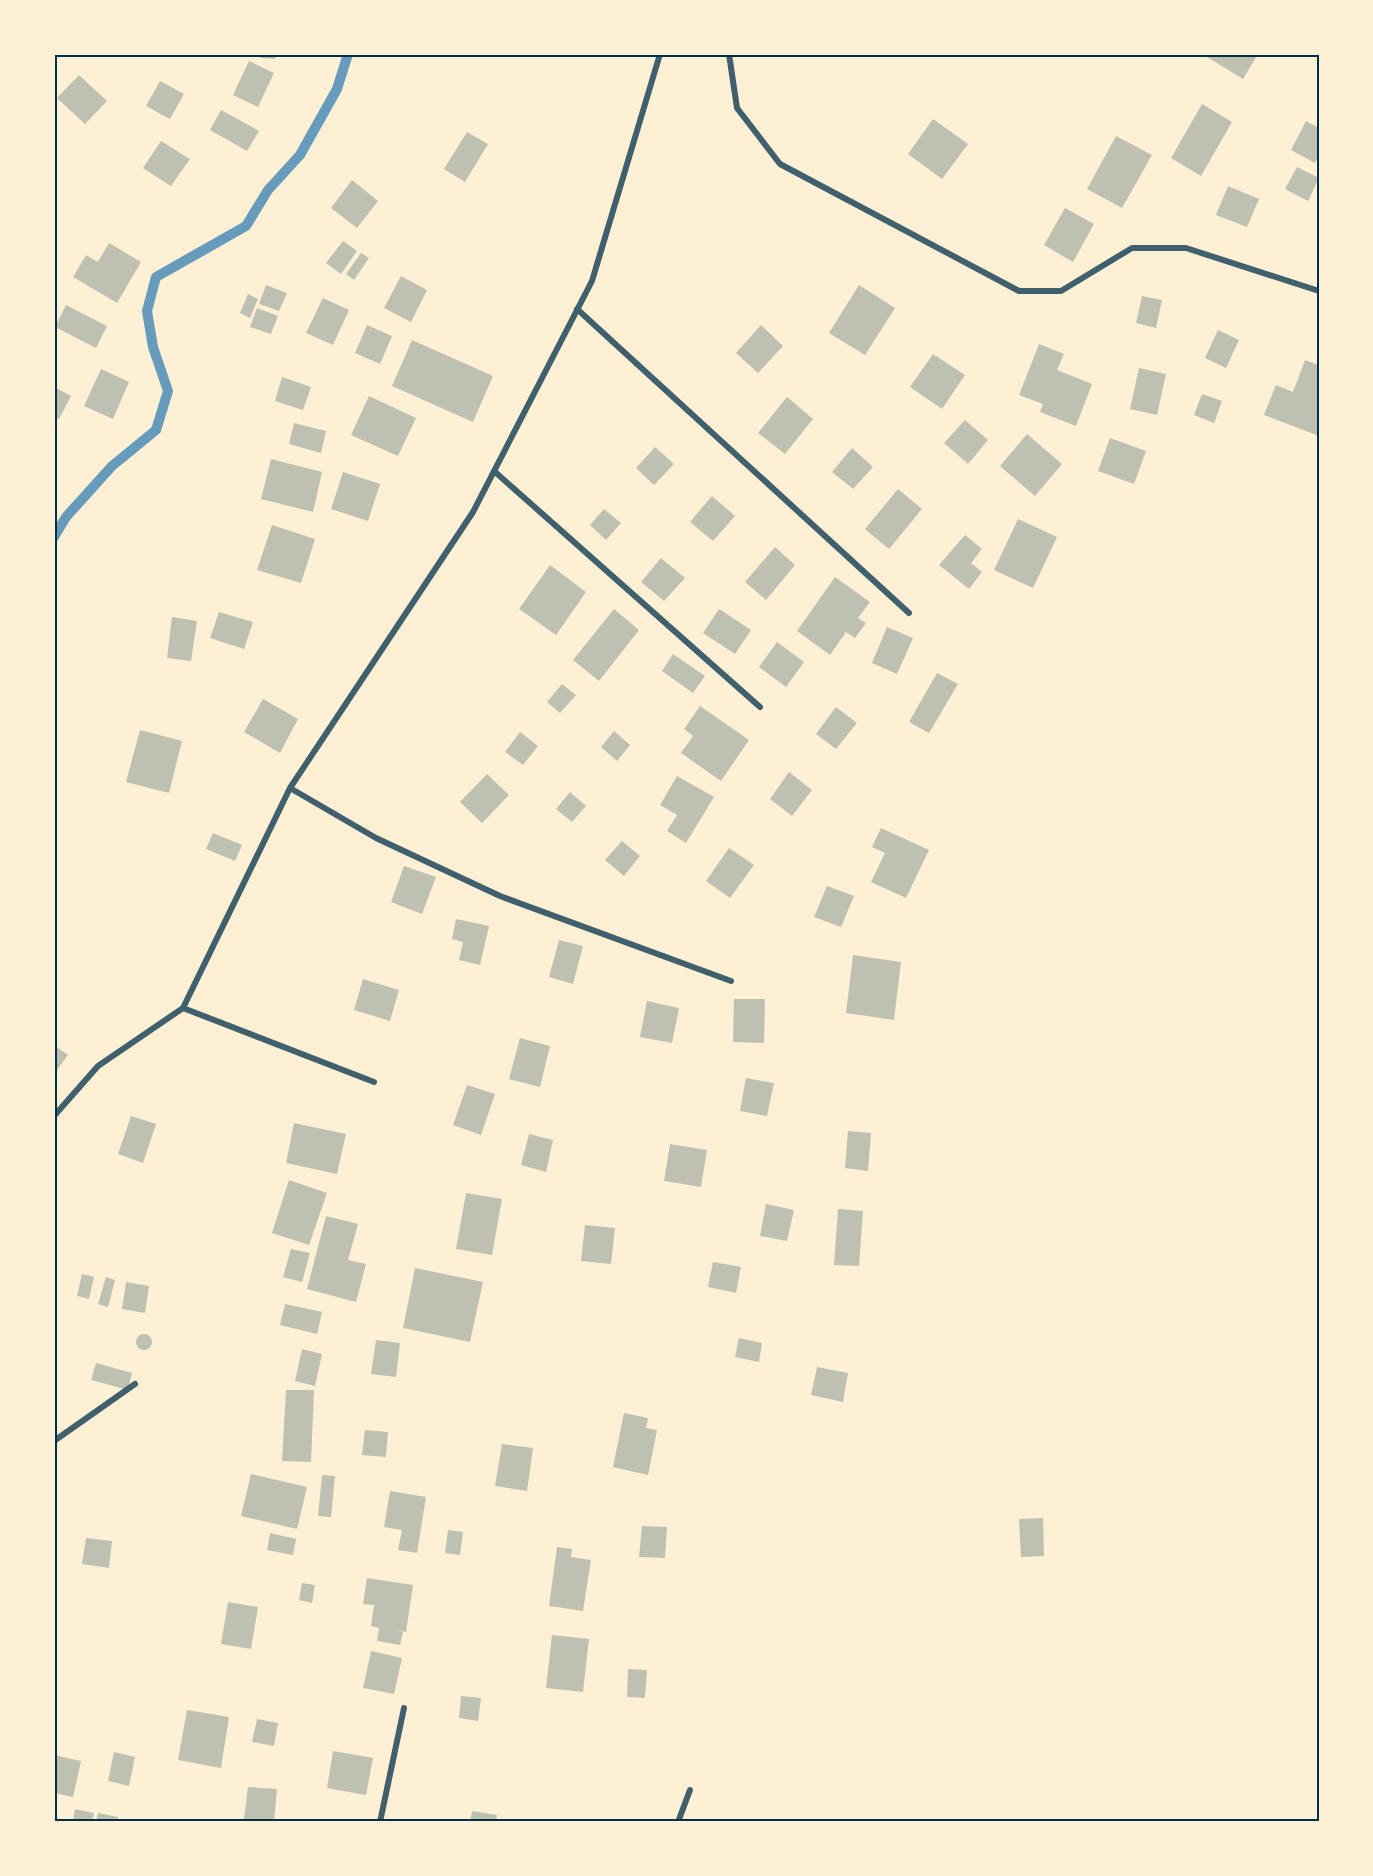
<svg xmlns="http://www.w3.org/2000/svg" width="1373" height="1876" font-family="Rubik,sans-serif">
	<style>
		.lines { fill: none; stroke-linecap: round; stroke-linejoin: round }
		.stream { stroke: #669bbc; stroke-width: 10 }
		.building { fill: #bec0b2 }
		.minor { stroke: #3f606c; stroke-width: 6 }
		.neatline { fill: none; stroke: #003049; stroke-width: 2 }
	</style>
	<rect width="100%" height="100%" fill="#fdf0d5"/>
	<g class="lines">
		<path class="stream" d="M54,537L66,517L112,466L156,430L168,391L153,347L147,311L156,277L246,226L268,190L300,155L337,89L348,54"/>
	</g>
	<path class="building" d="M262,54H276L275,59L261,58Z
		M1205,54H1258L1243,79L1204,55Z
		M249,61L274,73L258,107L233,95Z
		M79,75L107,101L85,124L57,98Z
		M160,81L184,94L170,119L146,106Z
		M1202,104L1232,122L1201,176L1171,158Z
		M221,110L259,131L247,151L210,130Z
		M933,119L968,144L942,179L908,154Z
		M1306,121L1319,128V155L1315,163L1291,150Z
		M467,132L488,144L465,182L444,169Z
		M1116,136L1152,155L1122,208L1087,189Z
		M161,141L190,159L171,186L143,168Z
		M1297,167L1319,178L1308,201L1285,189Z
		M352,180L378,201L357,228L331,208Z
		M1228,186L1259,199L1247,227L1216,215Z
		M1065,208L1094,224L1073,262L1044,245Z
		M343,241L357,251L341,274L326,263Z
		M109,243L141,262L117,303L73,277L86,255L98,262Z
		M361,253L369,258L354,280L346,274Z
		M401,276L427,290L411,322L384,308Z
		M266,285L287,293L279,311L259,304Z
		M859,285L895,308L865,355L829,333Z
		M248,294L258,299L250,318L240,313Z
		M1142,296L1162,300L1156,328L1136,323Z
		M323,298L349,310L333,345L306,333Z
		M66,305L107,326L96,348L55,327Z
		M257,308L278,316L271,334L250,327Z
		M367,325L392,336L380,364L355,353Z
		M761,325L783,346L758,373L736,353Z
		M1218,330L1239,340L1226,368L1205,358Z
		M412,340L493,376L473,422L392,386Z
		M1039,344L1064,354L1057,370L1092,384L1076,426L1040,412L1043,404L1019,395Z
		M933,354L965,375L942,409L910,387Z
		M1305,360L1319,365V436L1264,415L1276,385L1293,392Z
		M1139,368L1166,374L1157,415L1130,409Z
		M101,369L129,382L113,419L84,406Z
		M282,377L311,387L303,410L275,401Z
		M54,387L71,396L59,419L54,416Z
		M1202,394L1222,401L1214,423L1194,415Z
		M369,396L416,418L398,456L351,435Z
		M787,397L813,419L785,454L758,433Z
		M965,420L988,440L968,464L944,443Z
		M294,423L326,431L321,453L289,444Z
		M1027,434L1062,464L1035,496L1000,466Z
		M1110,438L1146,451L1134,484L1098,471Z
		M655,447L674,464L654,485L636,468Z
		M852,448L873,467L853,489L832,472Z
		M271,459L322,472L313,512L261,499Z
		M343,472L380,484L368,521L331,509Z
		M898,489L922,509L889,549L865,529Z
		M712,496L735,516L713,541L690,522Z
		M604,509L621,523L606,540L590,525Z
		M1018,519L1057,537L1033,588L994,570Z
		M272,525L315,539L301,583L257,570Z
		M965,535L982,549L971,563L982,572L969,589L939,565Z
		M775,547L795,565L766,600L745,582Z
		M661,558L685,578L664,601L641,582Z
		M550,565L586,592L556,635L519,609Z
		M835,577L870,602L858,618L866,623L855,638L846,632L830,655L797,631Z
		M614,609L639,630L599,681L573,660Z
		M719,609L751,630L735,654L703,633Z
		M219,612L253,622L244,649L210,638Z
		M172,617L197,621L191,661L167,658Z
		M887,627L913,638L897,674L872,663Z
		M777,642L804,662L786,687L759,667Z
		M673,654L705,676L693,693L662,671Z
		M937,673L958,684L929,733L909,722Z
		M562,684L576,695L560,713L547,702Z
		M263,699L298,719L280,753L244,732Z
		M700,706L749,740L721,781L681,753L693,736L684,729Z
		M836,707L857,723L836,749L816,734Z
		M140,730L182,741L169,793L126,782Z
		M614,731L630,745L617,761L601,747Z
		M520,732L538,746L523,765L505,752Z
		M789,772L812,790L792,816L770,799Z
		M487,774L509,795L482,823L460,802Z
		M677,776L714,797L686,843L667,831L677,815L660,805Z
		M570,792L586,806L572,822L556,809Z
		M881,828L929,850L906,898L871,882L885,853L872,847Z
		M213,833L242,845L235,861L206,849Z
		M622,841L640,856L624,876L605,860Z
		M729,848L754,865L730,898L706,881Z
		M404,866L436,877L422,914L391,902Z
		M827,886L854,896L841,927L814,917Z
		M456,919L489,926L480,965L459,960L463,942L452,939Z
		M559,940L583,946L573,984L549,977Z
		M853,955L901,962L894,1020L846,1013Z
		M363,979L399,990L390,1021L354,1010Z
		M734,999H765L764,1043L733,1042Z
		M647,1001L679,1008L672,1043L640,1037Z
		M520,1038L550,1046L540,1087L509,1079Z
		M54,1045L68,1055L57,1070L54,1068Z
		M746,1078L774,1083L767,1116L740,1111Z
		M467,1085L495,1094L481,1135L453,1125Z
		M131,1116L156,1124L143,1163L118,1154Z
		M294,1123L346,1134L337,1174L286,1163Z
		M848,1131L871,1133L868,1171L845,1168Z
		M529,1134L553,1140L546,1172L521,1165Z
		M670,1144L707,1150L701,1187L664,1181Z
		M289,1180L327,1193L309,1245L272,1233Z
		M466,1193L502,1199L492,1255L456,1249Z
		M766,1204L794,1210L787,1241L760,1236Z
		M838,1209L863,1211L859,1266L834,1265Z
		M326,1216L358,1224L348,1260L366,1264L356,1302L307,1289Z
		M585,1225L615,1228L611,1264L581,1261Z
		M291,1249L310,1253L302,1282L283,1277Z
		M713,1262L741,1267L736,1293L708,1287Z
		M415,1268L483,1282L470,1342L403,1328Z
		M82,1274L94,1277L89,1299L77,1296Z
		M106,1277L115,1280L108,1307L98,1304Z
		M126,1282L149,1286L145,1313L122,1309Z
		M285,1304L322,1312L317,1334L280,1325Z
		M136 1342a8 8 0 1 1 16 0a8 8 0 1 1-16 0Z
		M739,1338L762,1343L759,1362L735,1357Z
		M376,1340L400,1343L396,1377L371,1374Z
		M302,1349L322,1354L315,1386L295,1381Z
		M96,1363L132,1373L128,1390L91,1380Z
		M817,1367L848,1373L843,1402L811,1395Z
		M286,1390H314L311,1462L282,1461Z
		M624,1413L648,1418L646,1428L657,1430L648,1475L613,1467Z
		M365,1430L388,1432L386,1457L362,1455Z
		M502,1444L533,1448L527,1491L495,1486Z
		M251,1474L307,1487L297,1529L241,1516Z
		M322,1475L335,1476L331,1517L318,1516Z
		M390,1491L426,1497L417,1553L398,1550L402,1530L384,1527Z
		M1043,1518L1044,1556L1021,1557L1019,1519Z
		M642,1526L667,1527L665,1558L639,1557Z
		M448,1530L463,1532L460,1555L445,1553Z
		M270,1533L296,1539L293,1555L267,1550Z
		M86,1538L112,1541L109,1568L82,1564Z
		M557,1547L572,1549L571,1557L591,1560L583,1611L549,1606Z
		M367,1578L413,1585L406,1632L395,1630L403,1632L400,1645L377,1641L379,1628L371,1626L374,1605L363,1604Z
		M302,1583L315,1585L312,1603L299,1600Z
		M228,1602L258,1607L251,1649L221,1644Z
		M552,1635L589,1639L583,1692L546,1688Z
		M371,1651L402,1658L394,1694L363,1688Z
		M628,1669L647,1670L645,1698L627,1697Z
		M461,1696L481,1698L478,1721L459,1718Z
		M187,1710L229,1717L221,1768L178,1760Z
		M257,1719L278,1723L274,1746L252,1742Z
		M333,1751L373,1758L366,1795L327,1788Z
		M114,1752L135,1757L129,1786L108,1781Z
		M54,1755L81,1761L73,1797L54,1793Z
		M248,1787L277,1789L274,1822L244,1819Z
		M75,1809L94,1813L92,1822H73Z
		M472,1811L497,1815L496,1822H470Z
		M98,1813L118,1817L117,1822H96Z"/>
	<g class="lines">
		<path class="minor" d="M729,54L737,108L780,164L1019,291H1061L1132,248H1186L1319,291
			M577,309L909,613
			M494,471L760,707
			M290,788L376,838L500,896L731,981
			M183,1008L374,1082
			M54,1116L98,1066L183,1008L290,788L473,512L592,281L660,54
			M54,1441L135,1384
			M380,1822L404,1708
			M678,1822L690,1790"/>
	</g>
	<rect width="1373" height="1876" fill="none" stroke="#fdf0d5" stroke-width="111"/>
	<rect x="56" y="56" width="1262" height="1764" class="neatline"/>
</svg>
